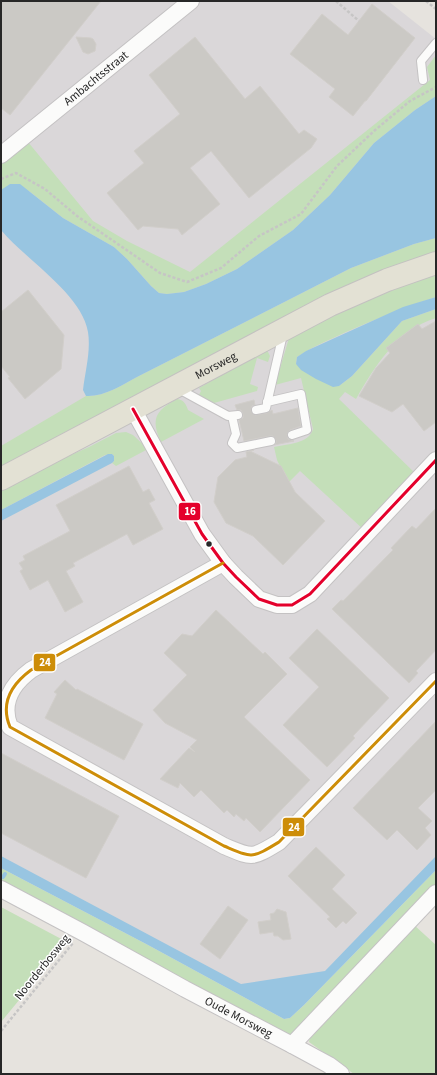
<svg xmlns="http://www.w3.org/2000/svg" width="437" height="1075" font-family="'Source Sans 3',sans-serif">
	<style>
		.industrial { fill: #dad7d9 }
		.green { fill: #c4dfb9 }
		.water { fill: #98c5e1 }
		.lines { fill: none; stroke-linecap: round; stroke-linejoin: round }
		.stream { stroke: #98c5e1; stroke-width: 4 }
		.building { fill: #cbc9c5; stroke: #d1ceca }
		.lane-casing { stroke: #c4c2c3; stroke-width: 10 }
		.street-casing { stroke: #c4c2c3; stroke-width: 18 }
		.primary-casing { stroke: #c3c1c0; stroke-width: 24 }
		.path { stroke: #c6c5c5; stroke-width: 2.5; stroke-dasharray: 3 2; stroke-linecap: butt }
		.lane { stroke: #fbfbfa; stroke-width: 8 }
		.street { stroke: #fbfbfa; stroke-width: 16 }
		.primary { stroke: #e3e1d4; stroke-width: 22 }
		.bus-1-casing { stroke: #fff; stroke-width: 6 }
		.bus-2-casing { stroke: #fff; stroke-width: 6 }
		.bus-1 { stroke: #e4002b; stroke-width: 3 }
		.bus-2 { stroke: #cd8d08; stroke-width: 3 }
		.bus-dot { fill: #272727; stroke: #fff; stroke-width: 1.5 }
		.labels { text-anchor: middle; stroke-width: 3; stroke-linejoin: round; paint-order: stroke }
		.street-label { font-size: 12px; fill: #272727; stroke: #fff }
		.line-badge { stroke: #fff; stroke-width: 1.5 }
		.badge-label { font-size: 11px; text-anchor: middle; font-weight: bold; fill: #fff }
	</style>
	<rect width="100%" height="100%" fill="#e6e3de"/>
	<path class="industrial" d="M1,1H388L436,39V857L286,1012L1,859Z"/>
	<path class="green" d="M436,55V96L415,110L374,143L330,195L293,230L237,269L206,284L184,292L167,294L159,293L151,286L127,259L114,247L63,218L29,191L1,190V165L28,142L93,221L127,241L190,272L430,80L427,67Z
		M436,238V258L1,474V446L86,396C104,397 122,385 137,377L351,268L414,244Z
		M436,274V297C405,307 376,319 346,332C329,340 312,347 297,357L296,364L339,386L352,376L402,321L436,309V318C397,330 375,366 356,399L345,392L339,399L417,475L364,530L300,471L288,483L277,460L274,447C287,444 309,444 313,429L301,378L275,385L289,338C337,313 385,292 436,274Z
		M266,348L270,356L268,362L257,358L250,384L258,387L257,391L214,403L199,395L201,391L199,388L227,372L254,354Z
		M177,399C184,400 186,404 188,410L204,419L161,442C150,419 156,410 177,399Z
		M126,432L133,435L148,449L116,466L112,463L114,461V456L112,454L105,455L1,510V491L55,462L89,447L116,433Z
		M1,868L148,945L284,1019L290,1018L304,1005L436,870V889L292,1034L283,1035L1,885Z
		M1,907L67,942L1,1022Z
		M414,925L436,945V1074H354L309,1042L311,1033Z"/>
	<path class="water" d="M436,96V238L414,244L351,268L137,377C122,385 104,397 86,396L83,390C85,372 91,351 88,332C82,294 25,259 1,230V190L10,184H20L63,218L114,247L127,259L151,286L159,293L167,294L184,292L206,284L237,269L293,230L330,195L374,143L415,110Z
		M436,297V309L402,321L352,376L339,386L333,387L316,379L301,370L296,364L297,357L306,351L403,307Z
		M108,454H112L114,456V461L112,463L1,521V510Z
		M1,856L241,984L325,971L436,856V870L304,1005L290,1018L284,1019L148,945L1,868Z"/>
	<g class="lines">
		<path class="stream" d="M3,877L5,874"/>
	</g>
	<path class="building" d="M1,1H101L10,115L1,108Z
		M372,4L415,38L366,101H365L353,116L329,97L335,89L290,54L322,14L348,35Z
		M76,37L91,38L93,39L96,44L95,51L88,54L83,52Z
		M195,37L245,99L260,86L299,134L304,130L317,139L311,148L249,198L211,151L190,168L220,204L182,235L178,229L143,226L138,230L107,193L144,163L134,151L180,114L149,75Z
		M28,290L64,335L61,369L25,399L8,378L10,377L1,366V312Z
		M436,321V422L424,431L403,404L392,412L359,396L376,368L390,353L386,348L418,324L422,329Z
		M254,400L255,405L252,406L251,411L255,415L267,413L272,410L273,414L298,408L301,426L290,430L287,434L288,439L294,441L274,445L276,443V440L273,436H270L244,441L239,420L243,418V414L241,410H237L235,405Z
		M254,450L250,451L281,466L295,492L325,521L283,565L253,536L226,523L214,502L218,477L235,460L247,457L246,452Z
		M129,466L143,492L149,489L155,500L149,503L163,529L133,545L127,534L73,563L75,566L66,571L83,602L65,612L48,580L30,590L20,571L23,569L19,563L25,560L23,556L70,531L56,505Z
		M436,508V650L416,671L418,673L409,683L332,609L341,600L343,601L393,550L391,548L412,526L416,529Z
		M216,610L263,654L265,652L287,674L244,717L310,780L260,832L246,818L244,821L236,814L234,817L227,810L224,813L201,790L194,797L180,783L178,788L160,779L189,748L195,752L190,747L197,740L165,723L153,710L187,675L164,653L182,634L192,636Z
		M317,629L389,698L353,736L355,738L327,767L283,725L319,687L289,658Z
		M65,680L76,690L77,689L143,724L124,760L45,718L57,694L54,692Z
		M436,721V790L418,808L432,821L425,828L431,835L417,850L397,830L387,840L353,808Z
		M1,753L119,816L86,878L1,833Z
		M316,847L345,875L332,889L357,913L346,924L343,921L336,928L327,919L330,917L288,876Z
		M228,906L248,920L220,959L200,944Z
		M277,909L286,912L291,939L283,940L278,936H274L273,932L260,934L258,922L271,920L270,914L274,913Z"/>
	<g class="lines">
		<defs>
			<path id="lane" d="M423,80L421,61L436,43
				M177,388L228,416L238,415
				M267,402L301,394L307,430L292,435
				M256,410L266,408L283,334
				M232,416L236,434L232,443L237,448L271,441"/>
			<g id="street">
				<path id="s1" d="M1,155L191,1"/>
				<path d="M133,409L202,534L223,563L236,577L259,599L277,605H292L310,594L436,460"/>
				<path d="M223,563L31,670C12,684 0,703 10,727L224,846C253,858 251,859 279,842L436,681"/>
				<path id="s2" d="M1,889L82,932L185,989L292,1045L329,1065L341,1074"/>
				<path d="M292,1045L436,893"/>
			</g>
			<g id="primary">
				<path id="s3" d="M1,479L330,305L387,280L436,263"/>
			</g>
		</defs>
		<use href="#lane" class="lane-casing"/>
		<use href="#street" class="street-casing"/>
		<use href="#primary" class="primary-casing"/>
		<path class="path" d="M336,1L359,21
			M426,1L436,9
			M1,179L16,173L45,189L77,216L160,273L187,282L221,268L259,236L301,214L337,166L374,131L410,101L436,87
			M1,1031L73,943"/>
		<use href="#lane" class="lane"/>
		<use href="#street" class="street"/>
		<use href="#primary" class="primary"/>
		<defs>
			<path id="bus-1" d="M133,409L202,534L223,563L236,577L259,599L277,605H292L310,594L436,460"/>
			<path id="bus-2" d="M223,563L31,670C12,684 0,703 10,727L224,846C253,858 251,859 279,842L436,681"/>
		</defs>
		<use href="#bus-1" class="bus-1-casing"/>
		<use href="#bus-2" class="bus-2-casing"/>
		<use href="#bus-1" class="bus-1"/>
		<use href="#bus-2" class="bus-2"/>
	</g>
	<circle class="bus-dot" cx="209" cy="544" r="3.5"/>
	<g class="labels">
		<g class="street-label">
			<text dy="4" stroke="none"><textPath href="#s1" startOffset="122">Ambachtsstraat</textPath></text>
			<text dy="4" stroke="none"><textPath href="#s3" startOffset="243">Morsweg</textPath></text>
			<text transform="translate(42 967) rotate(-51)" y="4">Noorderbosweg</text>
			<text dy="4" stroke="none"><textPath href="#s2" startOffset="270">Oude Morsweg</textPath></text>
		</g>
	</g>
	<g class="line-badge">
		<rect x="178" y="502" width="23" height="19" rx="4" fill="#e4002b"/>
		<rect x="33" y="653" width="23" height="19" rx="4" fill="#cd8d08"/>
		<rect x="282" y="817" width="23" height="20" rx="4" fill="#cd8d08"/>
	</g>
	<g class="badge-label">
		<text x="190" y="515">16</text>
		<text x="45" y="666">24</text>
		<text x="294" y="831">24</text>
	</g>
	<rect width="437" height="1075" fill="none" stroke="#272727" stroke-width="4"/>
</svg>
